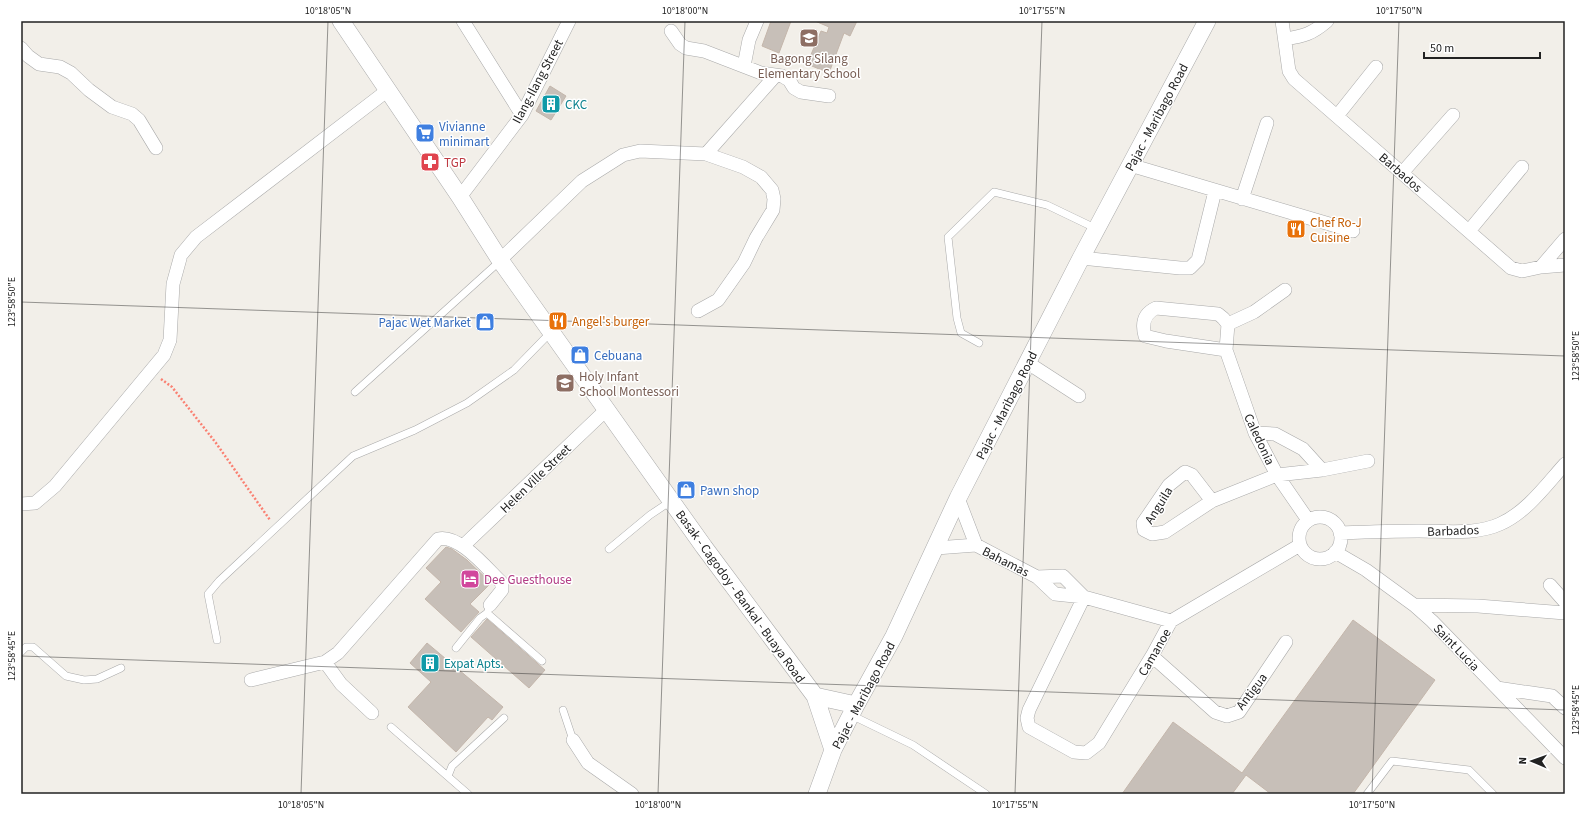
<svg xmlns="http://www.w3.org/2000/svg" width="1586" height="815" font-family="'Source Sans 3',sans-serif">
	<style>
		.building { fill: #c7bfb8; stroke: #c4b6ab }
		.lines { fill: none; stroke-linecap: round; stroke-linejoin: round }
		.service-casing { stroke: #a9a9a9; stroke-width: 8 }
		.minor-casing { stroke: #a9a9a9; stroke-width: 14 }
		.tertiary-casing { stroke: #a9a9a9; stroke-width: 18 }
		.path { stroke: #fa8072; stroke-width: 2.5; stroke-dasharray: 2 2; stroke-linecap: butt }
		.service { stroke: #fff; stroke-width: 7 }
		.minor { stroke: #fff; stroke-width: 13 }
		.tertiary { stroke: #fff; stroke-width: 17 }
		.ticks { fill: none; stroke: #222; stroke-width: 1; stroke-opacity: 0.45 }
		.labels { text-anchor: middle; stroke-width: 3; stroke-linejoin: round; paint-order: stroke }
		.education-label { font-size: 13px; fill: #785e54; stroke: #fff }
		.street-label { font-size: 13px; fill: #222; stroke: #fff }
		.culture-label { font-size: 13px; fill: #0d838f; stroke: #fff; text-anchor: start }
		.shop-label { font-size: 13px; fill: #366cbe; stroke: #fff; text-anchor: start }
		.health-label { font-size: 13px; fill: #be3a42; stroke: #fff; text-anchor: start }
		.food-label { font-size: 13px; fill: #c56008; stroke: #fff; text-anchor: start }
		.hotel-label { font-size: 13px; fill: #b23c85; stroke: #fff; text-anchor: start }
		.neatline { fill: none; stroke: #222; stroke-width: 1.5 }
		.ticks-label { font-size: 10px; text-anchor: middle; fill: #222 }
	</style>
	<rect width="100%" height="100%" fill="#f2efe9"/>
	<path class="building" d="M771,21H791L779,53L762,46Z
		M815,21H857L850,36L844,33L829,73L807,64L821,31L827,33L829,27Z
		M550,86L566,96L551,120L536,111Z
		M446,547L452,549L467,560L491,583L470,604L479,612L461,632L425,599L441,582L426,568Z
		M487,619L545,670L529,688L471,637Z
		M1353,620L1435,680L1353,794H1271L1246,775L1232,794H1122L1173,722L1242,773Z
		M427,643L503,707L492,720L488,717L456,752L408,707L431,682L410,663Z"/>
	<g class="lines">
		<defs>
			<path id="service" d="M979,343L961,333L957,318L948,237L994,192L1047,205L1097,229
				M355,392L500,261
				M609,549L650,515L671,501
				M487,613L542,661
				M217,640L208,594L219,581L353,456L415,430L467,403L514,370L551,332
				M456,648L480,618L487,613L489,609
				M21,652L26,647H33L66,676L84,680L97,679L121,668
				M563,710L573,740
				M851,715L913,745L986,794
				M391,727L468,794
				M448,776L452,766L504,718
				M1367,794L1392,761L1469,770L1493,794"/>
			<path id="minor" d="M463,21L522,115
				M1282,21L1289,71L1294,79L1511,268L1522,271L1541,267L1565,265
				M671,31L680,44L686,48L704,51L761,73L782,76L789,80L794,88L801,92L829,96
				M1285,39C1304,36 1312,34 1327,21
				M21,48L28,56L39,64L60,67L71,73L89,90L112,107L132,114L139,120L156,148
				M744,66L749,40L757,21
				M1337,116L1376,67
				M1130,165L1353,231
				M1402,173L1453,115
				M460,197L522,115L569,21
				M1242,199L1267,123
				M1469,231L1522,167
				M1081,258L1180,268H1190L1198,260L1215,191
				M500,260L582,181L623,155L640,151L706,154L776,75
				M1541,267L1565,239
				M1156,308L1218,314L1223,318L1228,324L1226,350L1166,341L1145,336C1142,325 1143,314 1156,308Z
				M698,311L718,300L744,263L756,238L773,210L774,199L772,190L761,177L743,167L706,154
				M1228,324L1254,312L1285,290
				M1226,350L1255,433L1277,475L1308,520
				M1028,363L1079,396
				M1255,433L1275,434L1303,449L1322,470
				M1185,472L1192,475L1212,501L1165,532L1152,534L1144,530L1143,523L1169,485Z
				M958,498L976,545
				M1212,501L1277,475L1322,470L1368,461
				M21,504L35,503L55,486L164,355L170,340L173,284L181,255L196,237L388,90
				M1299 538a21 21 0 1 1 42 0a21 21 0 1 1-42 0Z
				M1340,533C1366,532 1393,531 1419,531C1445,531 1476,535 1500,524C1527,512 1546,485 1565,464
				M463,546L606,410
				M936,548L976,545L1037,577L1055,594L1084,597L1171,621
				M1335,552L1366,570L1414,605L1432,621L1565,758
				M1037,577L1063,576L1084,597
				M1550,585L1565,602
				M1084,597L1029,710L1027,718L1029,727L1074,752L1086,753L1099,743L1152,656L1171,621
				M1414,605L1478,606L1565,613
				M1171,621L1300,545
				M1152,656L1215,712L1227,716L1239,712L1286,642
				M325,662L341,684L372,713
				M251,680L325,662L338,653L438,539C460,534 487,569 502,583V590L490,605
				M1497,688L1552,696L1565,708
				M573,740L588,763L632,794"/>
			<path id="tertiary" d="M341,21L460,197L500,260L704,547L815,696L833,750
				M815,696L856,705
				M817,794L833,750L856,705L894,636L958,498L1081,258L1207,21"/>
		</defs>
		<use href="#service" class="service-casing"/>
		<use href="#minor" class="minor-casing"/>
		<use href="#tertiary" class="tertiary-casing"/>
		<path class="path" d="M161,379L172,387L216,443L270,520"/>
		<use href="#service" class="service"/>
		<use href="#minor" class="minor"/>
		<use href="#tertiary" class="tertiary"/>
	</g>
	<path class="ticks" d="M21,302L1565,356M21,656L1565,710M301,794L328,21M658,794L685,21M1015,794L1042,21M1372,794L1399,21"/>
	<defs>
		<symbol id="school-square" viewBox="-11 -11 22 22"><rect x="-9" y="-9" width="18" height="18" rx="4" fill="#8d6e63" stroke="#fff"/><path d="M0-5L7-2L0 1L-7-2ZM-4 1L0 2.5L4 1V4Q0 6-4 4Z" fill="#fff"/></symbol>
		<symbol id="building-square" viewBox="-11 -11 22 22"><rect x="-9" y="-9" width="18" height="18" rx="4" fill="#0f9aa8" stroke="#fff"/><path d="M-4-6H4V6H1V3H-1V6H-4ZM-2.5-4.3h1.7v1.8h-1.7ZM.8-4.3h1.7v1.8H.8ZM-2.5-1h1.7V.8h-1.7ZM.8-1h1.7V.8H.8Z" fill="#fff"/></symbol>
		<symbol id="supermarket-square" viewBox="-11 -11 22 22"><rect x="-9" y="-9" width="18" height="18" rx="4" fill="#3f7fe0" stroke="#fff"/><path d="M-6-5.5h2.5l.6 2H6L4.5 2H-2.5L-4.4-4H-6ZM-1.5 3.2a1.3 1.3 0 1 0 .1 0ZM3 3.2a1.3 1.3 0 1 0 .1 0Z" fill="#fff"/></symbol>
		<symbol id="pharmacy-square" viewBox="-11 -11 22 22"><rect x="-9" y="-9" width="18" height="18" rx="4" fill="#e0444e" stroke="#fff"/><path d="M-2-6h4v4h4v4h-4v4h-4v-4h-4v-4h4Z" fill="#fff"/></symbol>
		<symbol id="restaurant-square" viewBox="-11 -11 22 22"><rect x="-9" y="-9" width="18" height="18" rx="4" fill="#e8710a" stroke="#fff"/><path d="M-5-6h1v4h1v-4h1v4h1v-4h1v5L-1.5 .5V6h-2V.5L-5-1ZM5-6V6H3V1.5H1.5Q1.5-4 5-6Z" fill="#fff"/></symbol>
		<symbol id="shop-square" viewBox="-11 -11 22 22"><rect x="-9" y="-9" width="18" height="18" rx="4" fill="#3f7fe0" stroke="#fff"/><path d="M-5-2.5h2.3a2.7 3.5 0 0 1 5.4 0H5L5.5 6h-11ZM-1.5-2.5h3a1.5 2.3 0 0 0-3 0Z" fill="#fff"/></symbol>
		<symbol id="hotel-square" viewBox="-11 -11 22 22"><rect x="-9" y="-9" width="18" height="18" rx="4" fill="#d1479c" stroke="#fff"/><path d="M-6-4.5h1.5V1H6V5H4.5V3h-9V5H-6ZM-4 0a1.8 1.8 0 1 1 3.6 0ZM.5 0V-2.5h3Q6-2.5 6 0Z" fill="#fff"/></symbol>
	</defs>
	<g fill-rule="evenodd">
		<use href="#school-square" x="798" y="27" width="22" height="22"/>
		<use href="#building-square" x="540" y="93" width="22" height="22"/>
		<use href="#supermarket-square" x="414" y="122" width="22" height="22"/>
		<use href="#pharmacy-square" x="419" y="151" width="22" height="22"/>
		<use href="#restaurant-square" x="1285" y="218" width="22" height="22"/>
		<use href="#restaurant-square" x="547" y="310" width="22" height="22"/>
		<use href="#shop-square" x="474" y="311" width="22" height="22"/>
		<use href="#shop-square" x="569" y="344" width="22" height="22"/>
		<use href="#school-square" x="554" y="372" width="22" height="22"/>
		<use href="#shop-square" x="675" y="479" width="22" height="22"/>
		<use href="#hotel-square" x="459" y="568" width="22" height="22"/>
		<use href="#building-square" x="419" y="652" width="22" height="22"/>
	</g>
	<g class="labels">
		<g class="education-label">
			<text x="809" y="63">Bagong Silang<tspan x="809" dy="15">Elementary School</tspan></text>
			<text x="579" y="381" text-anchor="start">Holy Infant<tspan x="579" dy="15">School Montessori</tspan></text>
		</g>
		<g class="street-label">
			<text transform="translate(537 81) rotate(-62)" y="5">Ilang-Ilang Street</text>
			<text transform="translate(1156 117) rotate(-62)" y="5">Pajac - Maribago Road</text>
			<text transform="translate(1401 172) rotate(41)" y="5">Barbados</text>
			<text transform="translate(1006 405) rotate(-63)" y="5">Pajac - Maribago Road</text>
			<text transform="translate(1260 439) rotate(65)" y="5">Caledonia</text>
			<text transform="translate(535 478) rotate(-44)" y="5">Helen Ville Street</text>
			<text transform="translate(1158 505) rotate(-58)" y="5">Anguila</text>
			<text transform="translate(1453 530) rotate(-2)" y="5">Barbados</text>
			<text transform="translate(1006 561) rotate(27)" y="5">Bahamas</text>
			<text transform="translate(741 596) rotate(54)" y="5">Basak - Cagodoy - Bankal - Buaya Road</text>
			<text transform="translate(1457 647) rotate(46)" y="5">Saint Lucia</text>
			<text transform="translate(1154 652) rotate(-60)" y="5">Camanoe</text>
			<text transform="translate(1251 691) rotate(-53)" y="5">Antigua</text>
			<text transform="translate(863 695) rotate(-62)" y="5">Pajac - Maribago Road</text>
		</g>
		<g class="culture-label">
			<text x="565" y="109">CKC</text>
			<text x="444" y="668">Expat Apts.</text>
		</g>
		<g class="shop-label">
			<text x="439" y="131">Vivianne<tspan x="439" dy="15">minimart</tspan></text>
			<text x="471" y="327" text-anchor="end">Pajac Wet Market</text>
			<text x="594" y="360">Cebuana</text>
			<text x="700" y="495">Pawn shop</text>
		</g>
		<g class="health-label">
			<text x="444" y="167">TGP</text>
		</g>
		<g class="food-label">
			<text x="1310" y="227">Chef Ro-J<tspan x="1310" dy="15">Cuisine</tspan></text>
			<text x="572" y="326">Angel's burger</text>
		</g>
		<g class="hotel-label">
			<text x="484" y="584">Dee Guesthouse</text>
		</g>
	</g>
	<rect width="1586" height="815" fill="none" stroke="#ffffff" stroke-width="44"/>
	<g transform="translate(1532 761) rotate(272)" stroke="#ffffff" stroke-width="3" paint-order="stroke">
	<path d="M0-3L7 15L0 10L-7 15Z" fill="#222222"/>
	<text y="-6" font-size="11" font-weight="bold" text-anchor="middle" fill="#222222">N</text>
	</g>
	<path d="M1424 52v6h116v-6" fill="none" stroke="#222222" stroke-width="2"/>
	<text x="1430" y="52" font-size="12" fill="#222222" stroke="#ffffff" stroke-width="3" paint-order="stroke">50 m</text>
	<rect x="22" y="22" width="1542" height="771" class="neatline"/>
	<g class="ticks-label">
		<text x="328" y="14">10°18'05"N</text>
		<text x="685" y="14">10°18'00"N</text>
		<text x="1042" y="14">10°17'55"N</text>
		<text x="1399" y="14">10°17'50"N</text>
		<text transform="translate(11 302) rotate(-90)" y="4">123°58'50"E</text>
		<text transform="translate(1575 356) rotate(-90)" y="4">123°58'50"E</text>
		<text transform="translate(11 656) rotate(-90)" y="4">123°58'45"E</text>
		<text transform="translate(1575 710) rotate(-90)" y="4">123°58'45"E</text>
		<text x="301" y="808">10°18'05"N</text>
		<text x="658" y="808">10°18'00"N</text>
		<text x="1015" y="808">10°17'55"N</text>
		<text x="1372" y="808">10°17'50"N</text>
	</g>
</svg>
